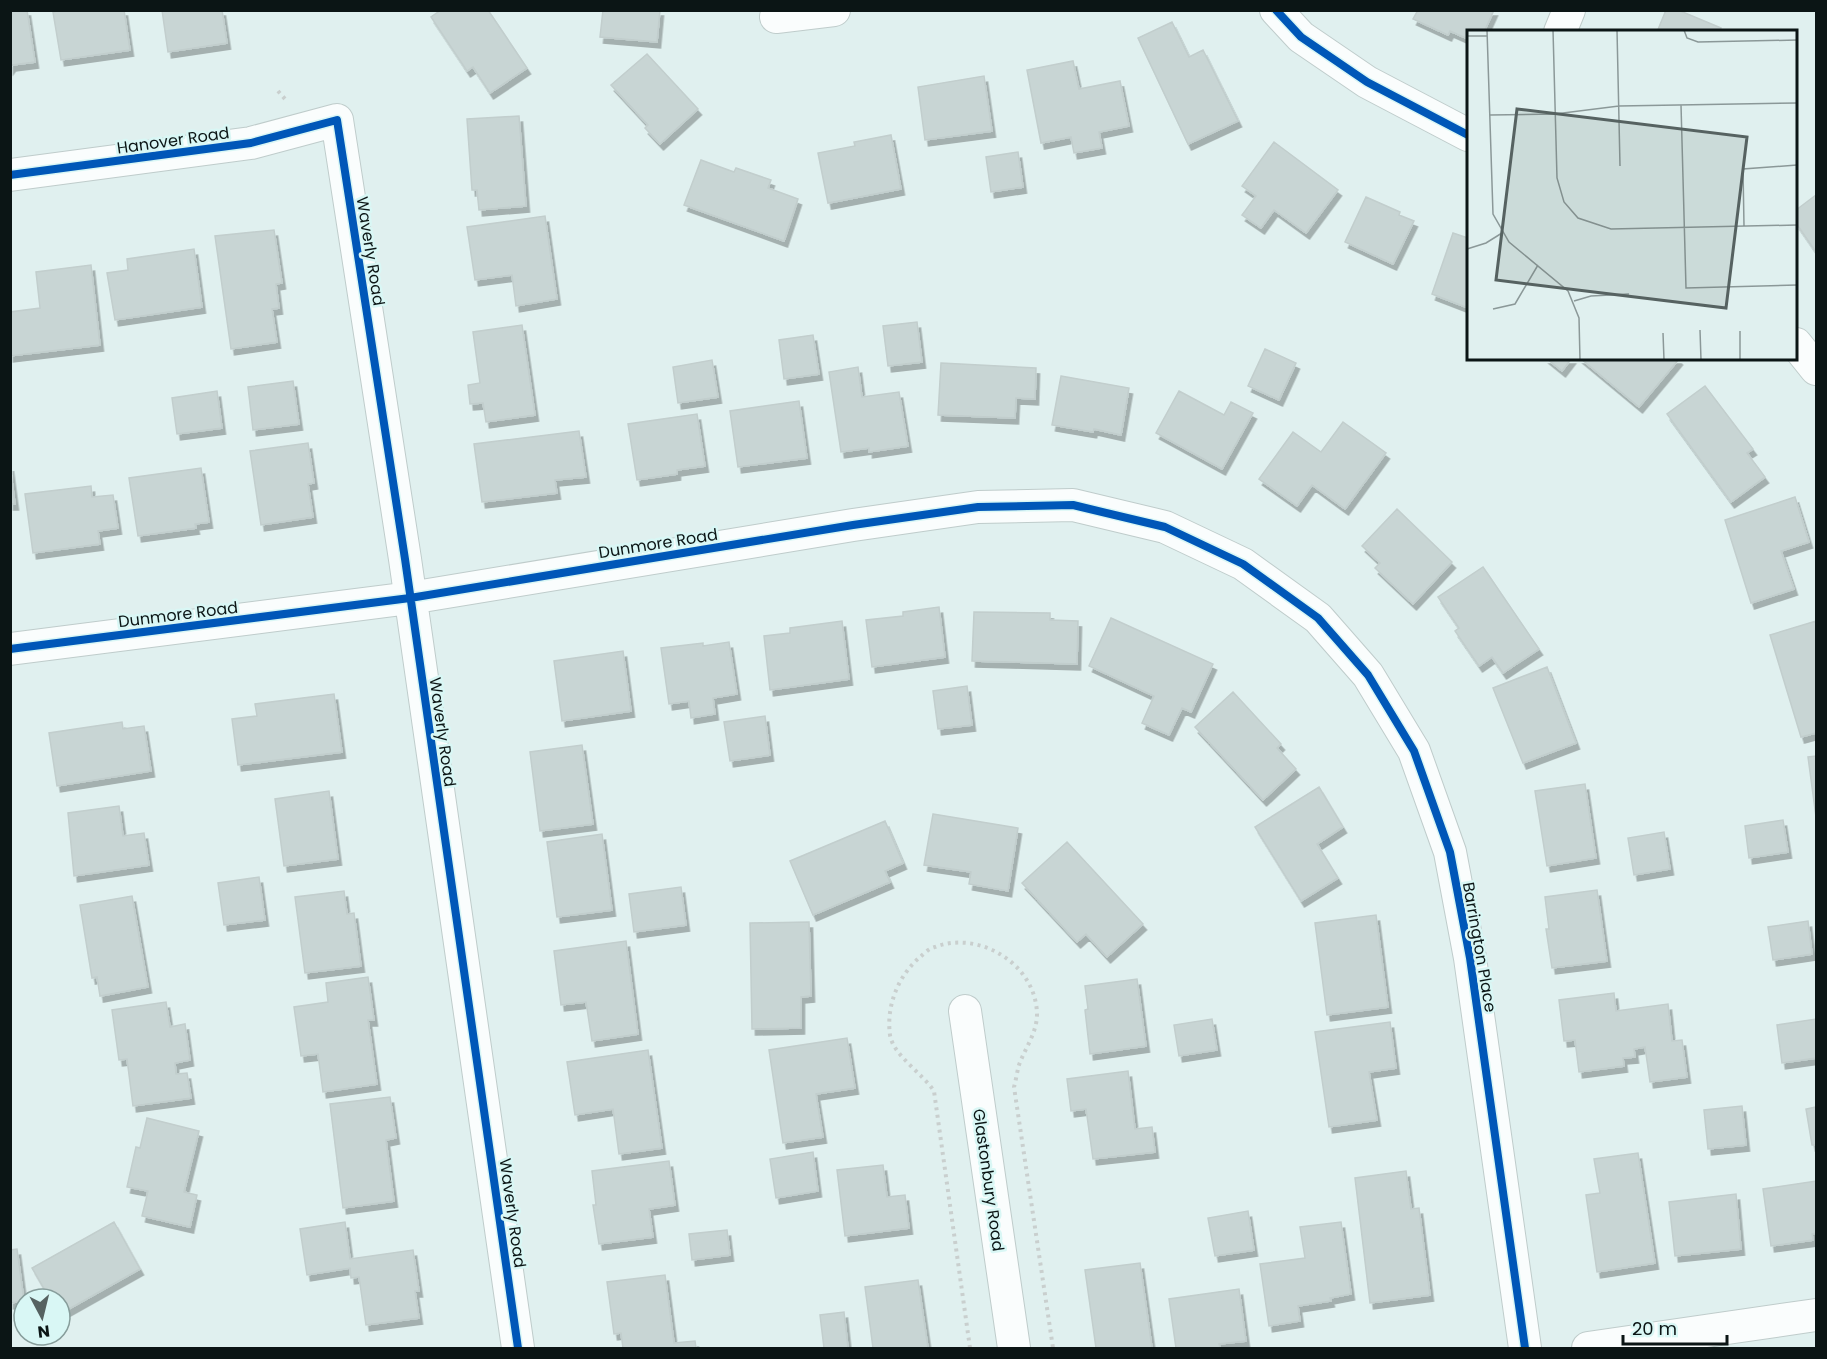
<svg xmlns="http://www.w3.org/2000/svg" width="1827" height="1359" font-family="Poppins,sans-serif">
	<style>
		.building { fill: #c8d5d4; stroke: #c2cecd; stroke-width: 1.5; filter: url(#shadow) }
		.lines { fill: none; stroke-linecap: round; stroke-linejoin: round }
		.minor-casing { stroke: #bfcccb; stroke-width: 34 }
		.path { stroke: #c9cfce; stroke-width: 4; stroke-dasharray: 3 4.5; stroke-linecap: butt }
		.minor { stroke: #fafdfd; stroke-width: 32 }
		.cycleway-casing { stroke: #d9f7f5; stroke-width: 11 }
		.cycleway { stroke: #0057b8; stroke-width: 8 }
		.labels { text-anchor: middle; stroke-width: 5; stroke-linejoin: round; paint-order: stroke }
		.street-label { font-size: 16px; fill: #0b1515; stroke: #d9f7f5 }
		.inset-road { fill: none; stroke: #8b9898; stroke-width: 1.5 }
		.view { fill: #566261; fill-opacity: 0.15; stroke: #566261; stroke-width: 3 }
		.inset-edge { fill: none; stroke: #0b1515; stroke-width: 3 }
	</style>
	<defs>
		<filter id="shadow"><feDropShadow dx="3.5" dy="6" stdDeviation="0" flood-color="#0004"/></filter>
	</defs>
	<rect width="100%" height="100%" fill="#e0f0ef"/>
	<path class="building" d="M10,10H27L35,62L12,65L10,68Z
		M62,10H124L130,50L61,60L53,12Z
		M162,10H222L227,43L168,52Z
		M441,10H488L527,68L490,93L473,67L467,71L431,17Z
		M603,10H660L657,42L600,37Z
		M1418,10H1494L1484,32H1468V39L1450,31L1448,35L1413,19Z
		M1666,10H1678L1721,28L1720,32H1657Z
		M1172,22L1189,57L1203,50L1238,121L1188,144L1138,38Z
		M647,54L698,109L660,144L645,128L648,125L611,85Z
		M1073,61L1079,89L1120,81L1129,126L1099,132L1102,148L1074,153L1071,137L1041,143L1027,70Z
		M984,76L992,131L925,140L918,87Z
		M519,116L526,206L479,210L477,190H472L467,119Z
		M891,135L901,189L828,203L818,153L855,146L854,142Z
		M1274,142L1338,190L1306,233L1274,210L1261,228L1242,215L1256,196L1242,186Z
		M1018,152L1023,187L991,192L986,157Z
		M701,160L734,172L736,168L771,180L768,188L798,199L784,241L684,205Z
		M1816,195V252L1796,223V210Z
		M1366,197L1400,212L1399,215L1414,221L1393,264L1345,242Z
		M545,216L557,299L516,306L512,275L475,280L467,227Z
		M274,230L282,283L276,284L279,308L272,309L277,342L231,349L215,236Z
		M1453,233L1468,238V308L1432,294Z
		M194,249L202,307L115,320L107,273L128,270L127,259Z
		M91,265L100,345L10,356V312L40,308L36,272Z
		M917,322L922,362L888,366L883,326Z
		M522,325L535,415L486,422L483,403L470,404L468,385L480,383L473,332Z
		M813,335L819,374L784,379L779,340Z
		M1265,349L1296,363L1279,400L1248,386Z
		M1546,358H1572L1562,371Z
		M1580,358H1678L1679,359L1639,407Z
		M712,360L718,397L678,403L673,367Z
		M941,363L1036,368L1035,399L1016,398L1015,418L938,415Z
		M858,367L862,397L899,392L908,446L869,452V448L841,452L829,372Z
		M1061,376L1129,388L1121,435L1094,429L1093,432L1052,425Z
		M293,381L299,424L253,430L248,387Z
		M1705,386L1753,449L1747,453L1765,477L1731,502L1667,414Z
		M217,391L222,428L177,434L172,398Z
		M1179,391L1224,415L1231,402L1253,413L1222,469L1156,433Z
		M799,401L807,458L738,467L730,411Z
		M697,414L705,466L677,470V474L637,480L628,424Z
		M1343,422L1386,453L1345,509L1312,485L1297,506L1259,479L1293,432L1321,452Z
		M579,431L586,477L555,480L557,493L482,502L474,444Z
		M308,443L314,483L308,484L313,517L261,525L250,451Z
		M10,465L15,504H10Z
		M201,468L209,522L195,524L196,528L138,536L129,478Z
		M91,486L92,497L113,495L118,528L98,531L100,544L33,553L25,494Z
		M1795,497L1809,542L1781,551L1794,589L1751,603L1725,520Z
		M1397,509L1452,562L1413,604L1375,568L1380,563L1362,546Z
		M1483,567L1539,649L1503,673L1492,657L1479,666L1455,631L1459,628L1438,597Z
		M939,607L945,657L872,667L866,620L903,616V612Z
		M974,612L1050,613V620L1078,621L1077,664L972,661Z
		M1111,618L1213,664L1191,712L1182,708L1169,735L1142,723L1154,696L1089,666Z
		M842,621L849,679L770,690L764,636L790,633V628Z
		M1816,621V733L1801,737L1770,635Z
		M729,642L737,694L713,698L715,714L691,718L689,701L669,704L661,648L703,643V646Z
		M623,651L631,711L562,721L554,661Z
		M1547,667L1576,743L1523,763L1493,688Z
		M967,686L972,725L938,729L933,691Z
		M1233,692L1281,744L1277,748L1296,769L1263,800L1195,727Z
		M334,694L342,752L238,765L232,719L257,716L255,704Z
		M765,716L770,755L730,761L724,722Z
		M122,722L123,729L144,726L151,771L57,786L49,733Z
		M582,745L593,824L540,831L530,752Z
		M1816,756V817L1808,757Z
		M1585,784L1596,858L1547,866L1535,791Z
		M1319,787L1343,827L1317,844L1338,878L1301,901L1255,827Z
		M329,791L338,859L284,866L275,799Z
		M119,806L123,836L144,833L149,865L74,876L68,813Z
		M933,814L1018,828L1008,891L969,884L971,872L924,865Z
		M1783,820L1788,852L1749,858L1745,826Z
		M885,821L903,863L885,871L890,882L813,915L790,861Z
		M1664,832L1670,869L1634,875L1628,838Z
		M602,834L612,910L557,917L547,842Z
		M1067,842L1143,924L1107,957L1086,934L1077,942L1022,883Z
		M259,877L265,920L224,925L218,883Z
		M681,887L686,925L634,932L629,894Z
		M1597,890L1607,961L1552,968L1546,929H1549L1545,897Z
		M344,891L347,914L354,913L361,966L305,973L295,897Z
		M132,896L148,987L100,996L97,977L92,978L80,905Z
		M1376,915L1388,1007L1327,1015L1315,923Z
		M1808,921L1812,954L1773,960L1768,927Z
		M809,922L811,996L801,997V1028L752,1029L750,923Z
		M626,941L638,1034L592,1041L586,1002L561,1005L554,951Z
		M368,977L374,1020H368L377,1084L323,1092L318,1054L301,1056L294,1007L328,1002L326,983Z
		M1137,979L1146,1046L1090,1054L1085,1010L1088,1009L1085,986Z
		M1614,993L1616,1011L1668,1004L1672,1041L1682,1040L1687,1077L1650,1082L1645,1047L1634,1049L1635,1057L1623,1058L1624,1066L1579,1072L1575,1040L1564,1041L1559,1000Z
		M166,1002L170,1027L185,1024L190,1060L175,1063L176,1074L187,1073L191,1098L133,1106L127,1059L119,1060L112,1010Z
		M1212,1019L1217,1050L1179,1056L1174,1025Z
		M1816,1019V1058L1782,1063L1777,1025Z
		M1390,1022L1396,1068L1369,1072L1377,1120L1329,1127L1315,1032Z
		M847,1038L855,1088L816,1094L823,1137L783,1143L769,1050Z
		M648,1050L662,1148L619,1154L613,1109L575,1115L567,1062Z
		M1128,1071L1135,1129L1152,1127L1155,1152L1093,1159L1086,1109L1071,1111L1067,1079Z
		M390,1097L396,1138L386,1140L394,1201L343,1208L330,1104Z
		M1742,1106L1746,1145L1708,1149L1704,1110Z
		M1816,1107V1145H1812L1806,1109Z
		M147,1118L199,1131L184,1192L197,1195L190,1227L142,1216L148,1191L127,1187L136,1147L140,1148Z
		M813,1152L818,1191L776,1198L770,1159Z
		M1638,1153L1655,1263L1597,1272L1586,1195L1600,1193L1594,1159Z
		M669,1161L675,1205L649,1209L653,1237L599,1244L593,1205H596L592,1171Z
		M883,1165L887,1197L905,1195L909,1228L845,1236L837,1170Z
		M1406,1171L1411,1209L1419,1208L1430,1295L1370,1303L1355,1178Z
		M1816,1181V1233L1812,1234L1813,1240L1771,1246L1763,1189Z
		M1736,1194L1741,1249L1675,1256L1669,1202Z
		M1248,1211L1254,1250L1215,1256L1208,1218Z
		M114,1222L140,1269L60,1314V1299H50L32,1268Z
		M345,1222L350,1259L413,1250L419,1291H415L419,1318L366,1325L359,1277L351,1278L350,1268L307,1275L300,1229Z
		M1341,1222L1351,1294L1330,1298L1331,1301L1298,1306L1300,1321L1269,1326L1260,1264L1305,1258L1300,1227Z
		M727,1230L730,1255L692,1260L689,1234Z
		M17,1249L24,1301L10,1303V1250Z
		M1140,1263L1152,1348H1096L1085,1270Z
		M665,1275L674,1343L695,1341L696,1348H623L621,1333L614,1334L607,1282Z
		M918,1280L928,1348H873L865,1287Z
		M1239,1289L1246,1341L1219,1344L1220,1348H1176L1169,1299Z
		M844,1312L848,1348H824L820,1315Z"/>
	<g class="lines">
		<defs>
			<path id="minor" d="M1276,10L1301,37L1367,82L1468,135
				M776,17L834,10
				M1560,32L1569,10
				M10,175L251,143L337,120L405,559L518,1348
				M1796,344L1816,369
				M10,649L410,598L853,525L978,507L1073,505L1165,527L1243,564L1318,618L1368,675L1414,751L1450,852L1470,958L1525,1348
				M965,1011L1014,1348
				M1588,1348L1816,1315"/>
		</defs>
		<use href="#minor" class="minor-casing"/>
		<path class="path" d="M278,91L285,99
			M970,1348L934,1091C922,1073 893,1055 890,1035C886,1006 898,976 920,957C924,954 929,948 935,947C979,930 1036,964 1037,1014C1037,1033 1025,1048 1019,1065C1017,1072 1016,1080 1014,1087L1053,1348"/>
		<use href="#minor" class="minor"/>
		<defs>
			<path id="cycleway" d="M1276,10L1301,37L1367,82L1468,135
				M10,175L251,143L337,120L405,559L518,1348
				M10,649L410,598L853,525L978,507L1073,505L1165,527L1243,564L1318,618L1368,675L1414,751L1450,852L1470,958L1525,1348"/>
		</defs>
		<use href="#cycleway" class="cycleway-casing"/>
		<use href="#cycleway" class="cycleway"/>
	</g>
	<g class="labels">
		<g class="street-label">
			<text transform="translate(173 140) rotate(-8)" y="6">Hanover Road</text>
			<text transform="translate(371 251) rotate(81)" y="6">Waverly Road</text>
			<text transform="translate(658 543) rotate(-9)" y="6">Dunmore Road</text>
			<text transform="translate(178 614) rotate(-7)" y="6">Dunmore Road</text>
			<text transform="translate(443 732) rotate(82)" y="6">Waverly Road</text>
			<text transform="translate(1480 947) rotate(80)" y="6">Barrington Place</text>
			<text transform="translate(989 1180) rotate(82)" y="6">Glastonbury Road</text>
			<text transform="translate(513 1213) rotate(82)" y="6">Waverly Road</text>
		</g>
	</g>
	<g transform="translate(1467 30)">
		<rect width="330" height="330" fill="#e0f0ef"/>
		<path class="inset-road" d="M20,0L26,184L42,212L101,261L112,288L113,330M86,0L90,148L97,172L111,188L144,199L330,195M150,0L153,136M217,0L220,8L231,12L330,10M0,6H20M214,75L219,258L330,255M23,85L88,84L152,76L330,73M277,196L276,139L330,135M0,219L19,213L35,203M107,271L124,266L162,264M26,279L48,274L71,235M233,300L234,330M273,301V330M196,303L197,330"/>
		<path class="view" d="M50,79L280,107L259,278L29,250Z"/>
		<rect width="330" height="330" class="inset-edge"/>
	</g>
	<rect width="1827" height="1359" fill="none" stroke="#0b1515" stroke-width="24"/>
	<g transform="translate(42 1317) rotate(173)"><circle r="28" fill="#d9f7f5" stroke="#879d9b" stroke-width="1.5"/>
	<path d="M0-4.5L10 22L0 15L-10 22Z" fill="#566261"/>
	<text y="-9" font-size="16" font-weight="bold" text-anchor="middle" fill="#0b1515">N</text>
	</g>
	<path d="M1623 1335v9h104v-9" fill="none" stroke="#0b1515" stroke-width="3"/>
	<text x="1632" y="1335" font-size="18" fill="#0b1515" stroke="#d9f7f5" stroke-width="4.5" paint-order="stroke">20 m</text>
</svg>
